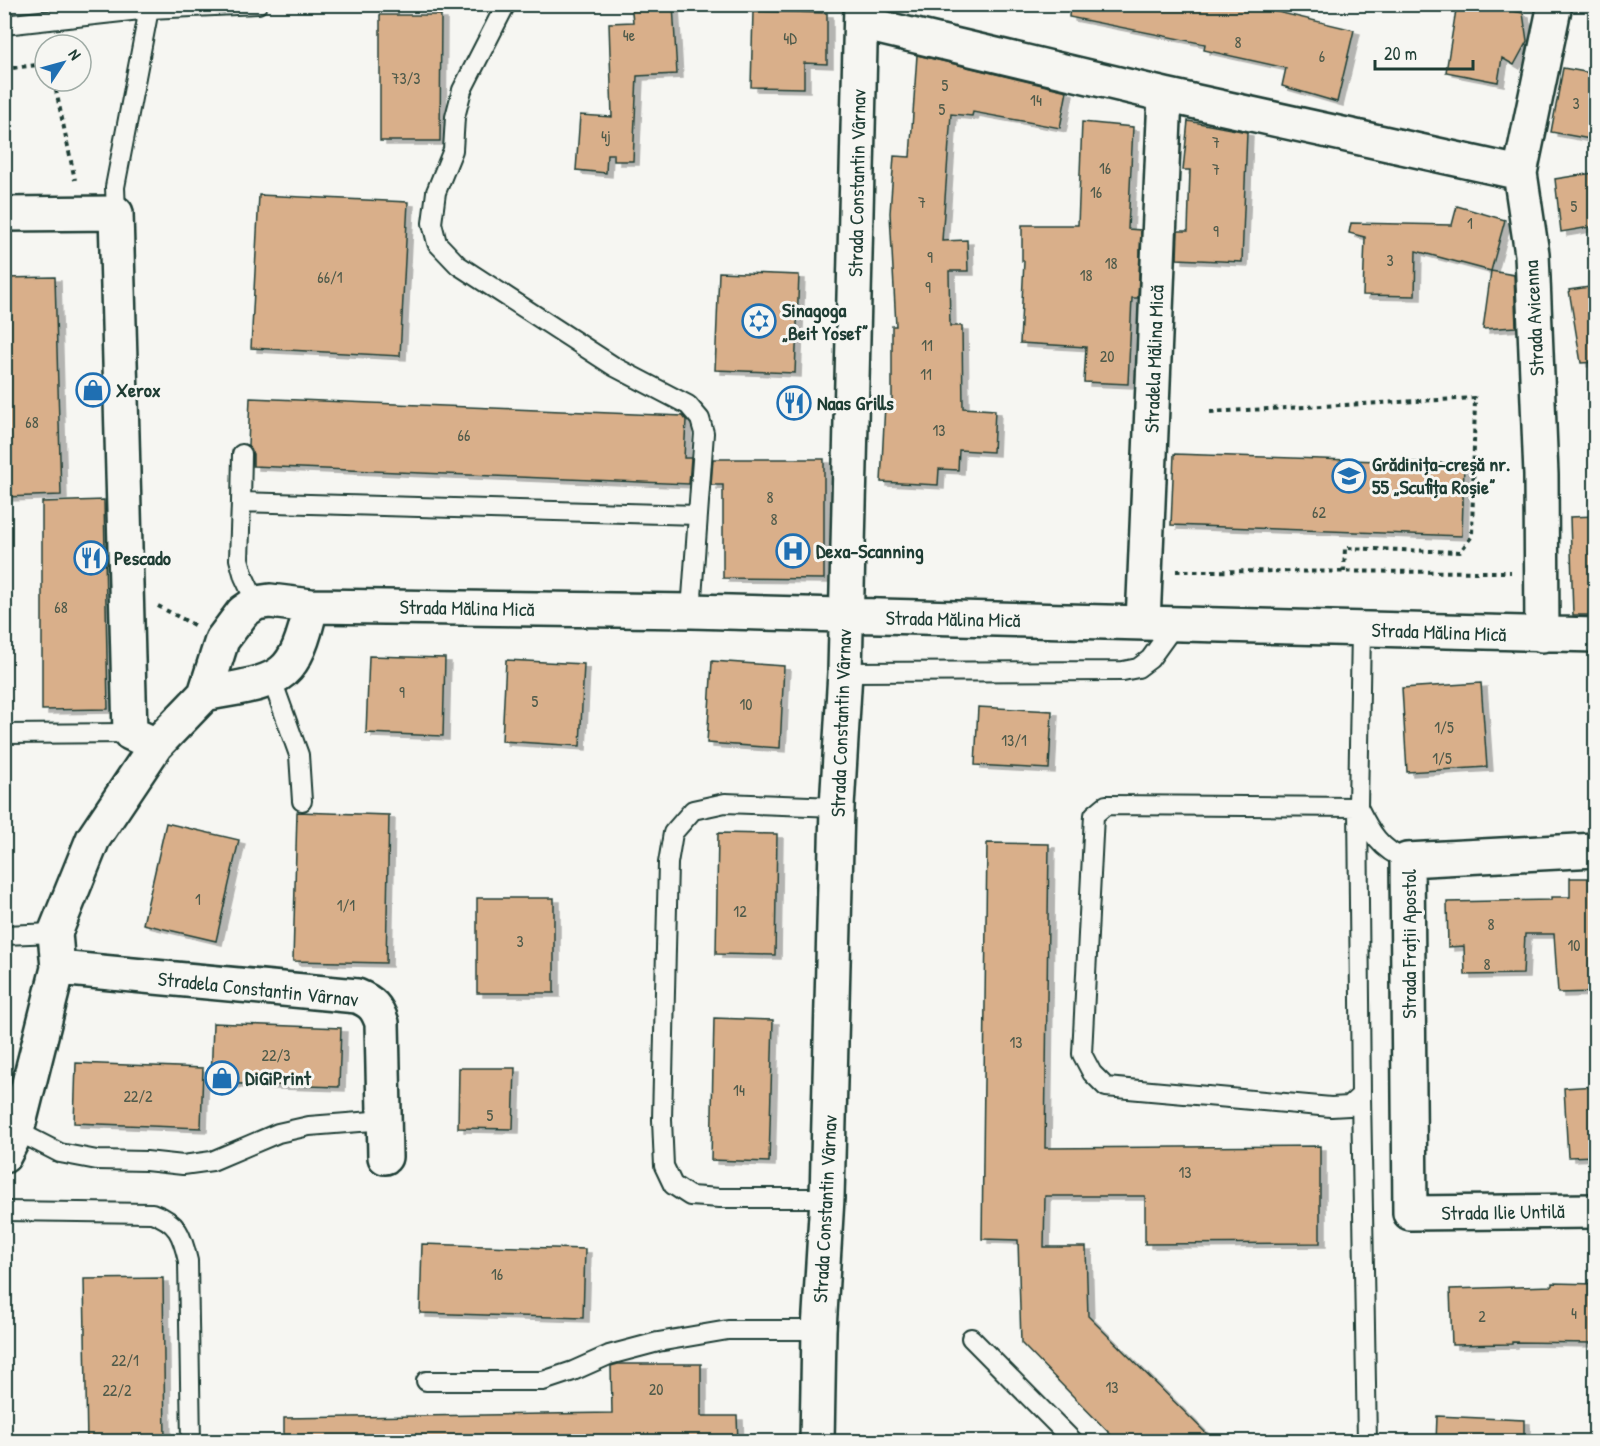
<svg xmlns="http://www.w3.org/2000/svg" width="1600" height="1446" font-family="'Patrick Hand',sans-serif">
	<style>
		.building { fill: #d9af8a; stroke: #1f3d34; stroke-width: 1.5; filter: url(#shadow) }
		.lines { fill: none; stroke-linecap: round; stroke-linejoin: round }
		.lane-casing { stroke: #1f3d34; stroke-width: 22 }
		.street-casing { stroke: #1f3d34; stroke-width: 38 }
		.path { stroke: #1f3d34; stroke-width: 4; stroke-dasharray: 4.5 4.5; stroke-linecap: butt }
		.lane { stroke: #f6f6f2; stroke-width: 18 }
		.street { stroke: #f6f6f2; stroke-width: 33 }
		.labels { text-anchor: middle; stroke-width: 6; stroke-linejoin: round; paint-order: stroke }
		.number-label { font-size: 16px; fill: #4e5a4a }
		.street-label { font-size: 20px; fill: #1f3d34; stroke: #f6f6f2 }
		.poi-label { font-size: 20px; font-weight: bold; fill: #1f3d34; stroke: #f6f6f2; text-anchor: start }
	</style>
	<defs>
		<filter id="shadow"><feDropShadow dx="6" dy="4" stdDeviation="0" flood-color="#0004"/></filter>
	</defs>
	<rect width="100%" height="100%" fill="#f6f6f2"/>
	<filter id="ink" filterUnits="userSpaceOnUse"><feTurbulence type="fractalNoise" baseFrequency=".0167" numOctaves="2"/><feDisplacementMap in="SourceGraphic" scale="12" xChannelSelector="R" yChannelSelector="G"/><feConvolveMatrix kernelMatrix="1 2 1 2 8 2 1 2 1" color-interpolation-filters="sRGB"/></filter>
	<g filter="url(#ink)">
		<path class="building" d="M631,4H673L677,74L637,76L633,161H614V154H607L606,173L576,170L580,115L612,117L609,23L633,22Z
			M1070,4H1266L1265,9L1354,30L1337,102L1282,86L1286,68L1204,50L1205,44L1069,17Z
			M1457,4H1477L1523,13L1527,41L1514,65L1502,58L1498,82L1446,72Z
			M753,11L827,13V64L804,63V88L751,87Z
			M380,15H441L440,141H380Z
			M917,55L1067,91L1060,128L973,112L972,116L951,114L942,241L967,240L968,271H949L950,326H962L963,408L995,410L993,452L959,450L958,470L939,469L938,485L881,482L885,404H892V326H896L890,213L894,156L910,157Z
			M1563,68L1596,74V140L1551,132Z
			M1188,121L1247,132L1242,262L1177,259L1178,231H1188L1190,170H1183Z
			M1082,122L1133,127L1128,229L1141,230L1138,298H1132L1128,384L1084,382L1086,347L1020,343L1024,261H1022V225H1078Z
			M1593,173L1596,186V226L1561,232L1555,179Z
			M259,195L408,202L400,356L251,348Z
			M1457,206L1505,220L1491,271L1416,251L1415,296L1363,295L1365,237L1349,233L1351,223L1452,225Z
			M1491,271L1514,275L1516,327L1483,329Z
			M719,272L799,275L795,373L715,370Z
			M55,277L61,495L4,497V278Z
			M1596,286V362L1581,363L1569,290Z
			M250,398L683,416L686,420L684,458H691L689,484L253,466V454L248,445Z
			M1174,454L1464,464L1462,536L1171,525Z
			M713,459H824V579L723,578V485H711Z
			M104,500L108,709L42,710V502Z
			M1596,516V615H1573L1570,517Z
			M369,656L445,658L443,736L366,733Z
			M506,660L584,664L580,746L502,741Z
			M712,661L784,666L780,748L707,743Z
			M1481,683L1487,767L1407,772L1402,688Z
			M978,707L1052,711L1049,769L975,765Z
			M297,812L389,815L386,963L293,961Z
			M166,823L239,840L216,941L143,924Z
			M718,833L777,834L775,955L716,954Z
			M987,843L1049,844L1045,1148L1320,1146V1243L1145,1244V1196H1045L1044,1247H1086L1088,1316L1215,1442H1118L1021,1343L1018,1240L982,1239Z
			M1570,878H1596V992L1558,993L1554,934H1525L1523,974L1465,975L1464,946L1448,947L1447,902L1551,900V897H1570Z
			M477,898H554V993H477Z
			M714,1018L773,1020L769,1162L711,1160Z
			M213,1023L341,1028L339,1087L211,1083Z
			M76,1063L203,1068L201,1128L74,1123Z
			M459,1068H515L513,1129L458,1128Z
			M1596,1086V1156L1568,1157L1564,1088Z
			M422,1244L585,1249L583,1318L420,1313Z
			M163,1278L165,1442H87L84,1279Z
			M1552,1283L1596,1284V1343L1512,1342V1344L1452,1345L1450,1289L1552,1286Z
			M618,1364H701V1416H737L738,1442H284V1418L612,1413L611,1366Z
			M1437,1416L1524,1420V1442H1436Z"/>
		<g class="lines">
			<defs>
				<path id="lane" d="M506,4L462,90L455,117L453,150L436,192L432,223L437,243L458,265L615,367L688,405L700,419L704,433L691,611
					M4,25L149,9L258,4
					M116,213L115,187L149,9
					M241,502L242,454
					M256,603L244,577L239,559L241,502L698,515
					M1361,630L1358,807L1361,1095L1349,1106L1331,1107L1106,1087L1092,1073L1082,1054L1094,815L1106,805L1358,807C1370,831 1380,850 1407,860
					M845,672L1123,671L1138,668L1150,659L1176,623
					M272,680L299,755L302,801
					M4,734L130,733
					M4,935L55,933
					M1361,1095L1367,1442
					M17,1131L60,1153L97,1160L146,1161L183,1165L212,1161L278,1133L309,1126L385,1120
					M827,1198H720L690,1196L673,1185L664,1166L662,1120L668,863L673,833L693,810L725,803L837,807
					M4,1211L152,1213C178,1222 182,1235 188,1261L191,1442
					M971,1338L1074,1442
					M426,1381H543L573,1371L609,1355L658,1342L728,1330H819"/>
				<path id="street" d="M861,23L1165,95L1520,173
					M4,214L116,213L130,733L156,745
					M1143,623L1165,95
					M1542,635L1541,475L1532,254L1520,173L1555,4
					M205,694C277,680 294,685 311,606
					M1596,850L1407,860L1410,1213L1596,1211
					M58,968L357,996C372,1002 377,1008 382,1023L385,1157
					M4,1156L17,1131L58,968L55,933L93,839L156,745L205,694L222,640L243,612L256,603L270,601L311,606L691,611L1596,635
					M817,1442L819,1330L827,1198L837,807L845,672L861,4"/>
			</defs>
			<use href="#lane" class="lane-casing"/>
			<use href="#street" class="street-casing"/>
			<path class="path" d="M4,69L45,64
				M54,81L75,180
				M1210,412L1475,398L1472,536L1460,552L1345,548L1344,572
				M1176,571L1511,572
				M158,606L194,625"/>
			<use href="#lane" class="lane"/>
			<use href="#street" class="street"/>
		</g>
	</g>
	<defs>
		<symbol id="synagogue-ring" viewBox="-11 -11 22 22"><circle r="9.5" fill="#f6f6f2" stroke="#1f6fb2" stroke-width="1.5"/><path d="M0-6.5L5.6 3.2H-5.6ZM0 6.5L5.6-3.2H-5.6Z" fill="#1f6fb2"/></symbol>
		<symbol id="shop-ring" viewBox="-11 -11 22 22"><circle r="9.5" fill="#f6f6f2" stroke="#1f6fb2" stroke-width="1.5"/><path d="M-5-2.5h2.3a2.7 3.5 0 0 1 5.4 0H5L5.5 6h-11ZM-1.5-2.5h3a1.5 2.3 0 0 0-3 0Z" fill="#1f6fb2"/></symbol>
		<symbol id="restaurant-ring" viewBox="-11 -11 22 22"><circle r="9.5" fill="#f6f6f2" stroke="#1f6fb2" stroke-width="1.5"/><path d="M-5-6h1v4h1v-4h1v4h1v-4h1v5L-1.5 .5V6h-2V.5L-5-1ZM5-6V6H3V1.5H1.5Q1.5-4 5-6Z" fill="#1f6fb2"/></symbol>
		<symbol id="school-ring" viewBox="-11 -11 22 22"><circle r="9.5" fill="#f6f6f2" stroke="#1f6fb2" stroke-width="1.5"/><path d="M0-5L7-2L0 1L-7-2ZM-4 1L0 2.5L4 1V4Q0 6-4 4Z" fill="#1f6fb2"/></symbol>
		<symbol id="hospital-ring" viewBox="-11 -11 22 22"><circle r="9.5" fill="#f6f6f2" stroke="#1f6fb2" stroke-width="1.5"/><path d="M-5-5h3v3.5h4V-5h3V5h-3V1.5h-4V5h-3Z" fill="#1f6fb2"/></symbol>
	</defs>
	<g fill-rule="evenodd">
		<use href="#synagogue-ring" x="740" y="302" width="38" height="38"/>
		<use href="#shop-ring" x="74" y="371" width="38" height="38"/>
		<use href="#restaurant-ring" x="775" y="384" width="38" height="38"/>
		<use href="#school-ring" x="1330" y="457" width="38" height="38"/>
		<use href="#hospital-ring" x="774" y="532" width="38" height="38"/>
		<use href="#restaurant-ring" x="72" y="539" width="38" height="38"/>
		<use href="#shop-ring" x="203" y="1059" width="38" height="38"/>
	</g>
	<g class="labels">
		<g class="number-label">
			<text x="629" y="41">4e</text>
			<text x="790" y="44">4D</text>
			<text x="1238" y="48">8</text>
			<text x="1322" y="62">6</text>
			<text x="406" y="84">73/3</text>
			<text x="945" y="91">5</text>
			<text x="1036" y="106">14</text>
			<text x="1576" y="109">3</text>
			<text x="942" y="115">5</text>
			<text x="606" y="142">4j</text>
			<text x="1216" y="148">7</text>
			<text x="1105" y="174">16</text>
			<text x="1216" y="175">7</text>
			<text x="1096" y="198">16</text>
			<text x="922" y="208">7</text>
			<text x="1574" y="212">5</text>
			<text x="1470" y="229">1</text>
			<text x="1216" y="237">9</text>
			<text x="930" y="263">9</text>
			<text x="1390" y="266">3</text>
			<text x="1111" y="269">18</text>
			<text x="1086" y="281">18</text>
			<text x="330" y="283">66/1</text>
			<text x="928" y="293">9</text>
			<text x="927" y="351">11</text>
			<text x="1107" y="362">20</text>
			<text x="926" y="380">11</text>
			<text x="32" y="428">68</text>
			<text x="939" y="436">13</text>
			<text x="464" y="441">66</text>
			<text x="770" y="503">8</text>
			<text x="1319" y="518">62</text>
			<text x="774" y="525">8</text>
			<text x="61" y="613">68</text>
			<text x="402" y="698">9</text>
			<text x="535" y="707">5</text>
			<text x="746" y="710">10</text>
			<text x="1444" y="733">1/5</text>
			<text x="1014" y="746">13/1</text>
			<text x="1442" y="764">1/5</text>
			<text x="198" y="905">1</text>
			<text x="346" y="911">1/1</text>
			<text x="740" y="917">12</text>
			<text x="1491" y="930">8</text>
			<text x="520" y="947">3</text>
			<text x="1574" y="951">10</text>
			<text x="1487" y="970">8</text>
			<text x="1016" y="1048">13</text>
			<text x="276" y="1061">22/3</text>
			<text x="739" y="1096">14</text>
			<text x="138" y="1102">22/2</text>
			<text x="490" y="1121">5</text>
			<text x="1185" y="1178">13</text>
			<text x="497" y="1280">16</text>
			<text x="1574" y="1319">4</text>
			<text x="1482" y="1322">2</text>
			<text x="125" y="1366">22/1</text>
			<text x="1112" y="1393">13</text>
			<text x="656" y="1395">20</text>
			<text x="117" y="1396">22/2</text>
		</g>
		<g class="street-label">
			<text transform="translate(857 183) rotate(-89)" y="7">Strada Constantin Vârnav</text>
			<text transform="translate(1534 318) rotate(-93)" y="7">Strada Avicenna</text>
			<text transform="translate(1154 359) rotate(-88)" y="7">Stradela Mălina Mică</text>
			<text transform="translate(467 608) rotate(1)" y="7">Strada Mălina Mică</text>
			<text transform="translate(953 619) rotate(1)" y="7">Strada Mălina Mică</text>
			<text transform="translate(1439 632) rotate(2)" y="7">Strada Mălina Mică</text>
			<text transform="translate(841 723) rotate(-88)" y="7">Strada Constantin Vârnav</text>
			<text transform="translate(1409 944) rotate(-90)" y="7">Strada Frații Apostol</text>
			<text transform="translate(258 989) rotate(6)" y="7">Stradela Constantin Vârnav</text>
			<text transform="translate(825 1209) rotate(-87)" y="7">Strada Constantin Vârnav</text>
			<text transform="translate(1503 1212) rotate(-1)" y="7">Strada Ilie Untilă</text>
		</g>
		<g class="poi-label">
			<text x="782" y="317">Sinagoga<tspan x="782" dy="23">„Beit Yosef”</tspan></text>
			<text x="116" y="397">Xerox</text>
			<text x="817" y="410">Naas Grills</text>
			<text x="1372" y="471">Grădinița-creșă nr.<tspan x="1372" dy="23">55 „Scufița Roșie”</tspan></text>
			<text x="816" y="558">Dexa-Scanning</text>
			<text x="114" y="565">Pescado</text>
			<text x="245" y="1085">DiGiPrint</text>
		</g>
	</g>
	<rect width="1600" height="1446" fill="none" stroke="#f6f6f2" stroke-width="24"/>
	<rect x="12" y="12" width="1576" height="1422" fill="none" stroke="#1f3d34" stroke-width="2" filter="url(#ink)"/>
	<g transform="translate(63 63) rotate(54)"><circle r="28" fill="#f6f6f2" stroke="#a0aca6" stroke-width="1.5"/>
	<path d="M0-4.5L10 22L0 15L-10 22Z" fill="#1f6fb2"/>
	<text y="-9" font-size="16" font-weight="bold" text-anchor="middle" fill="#1f3d34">N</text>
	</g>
	<path d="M1375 60v9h98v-9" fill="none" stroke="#1f3d34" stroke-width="3"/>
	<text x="1384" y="60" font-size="18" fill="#1f3d34" stroke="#f6f6f2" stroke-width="4.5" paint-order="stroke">20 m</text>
</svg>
